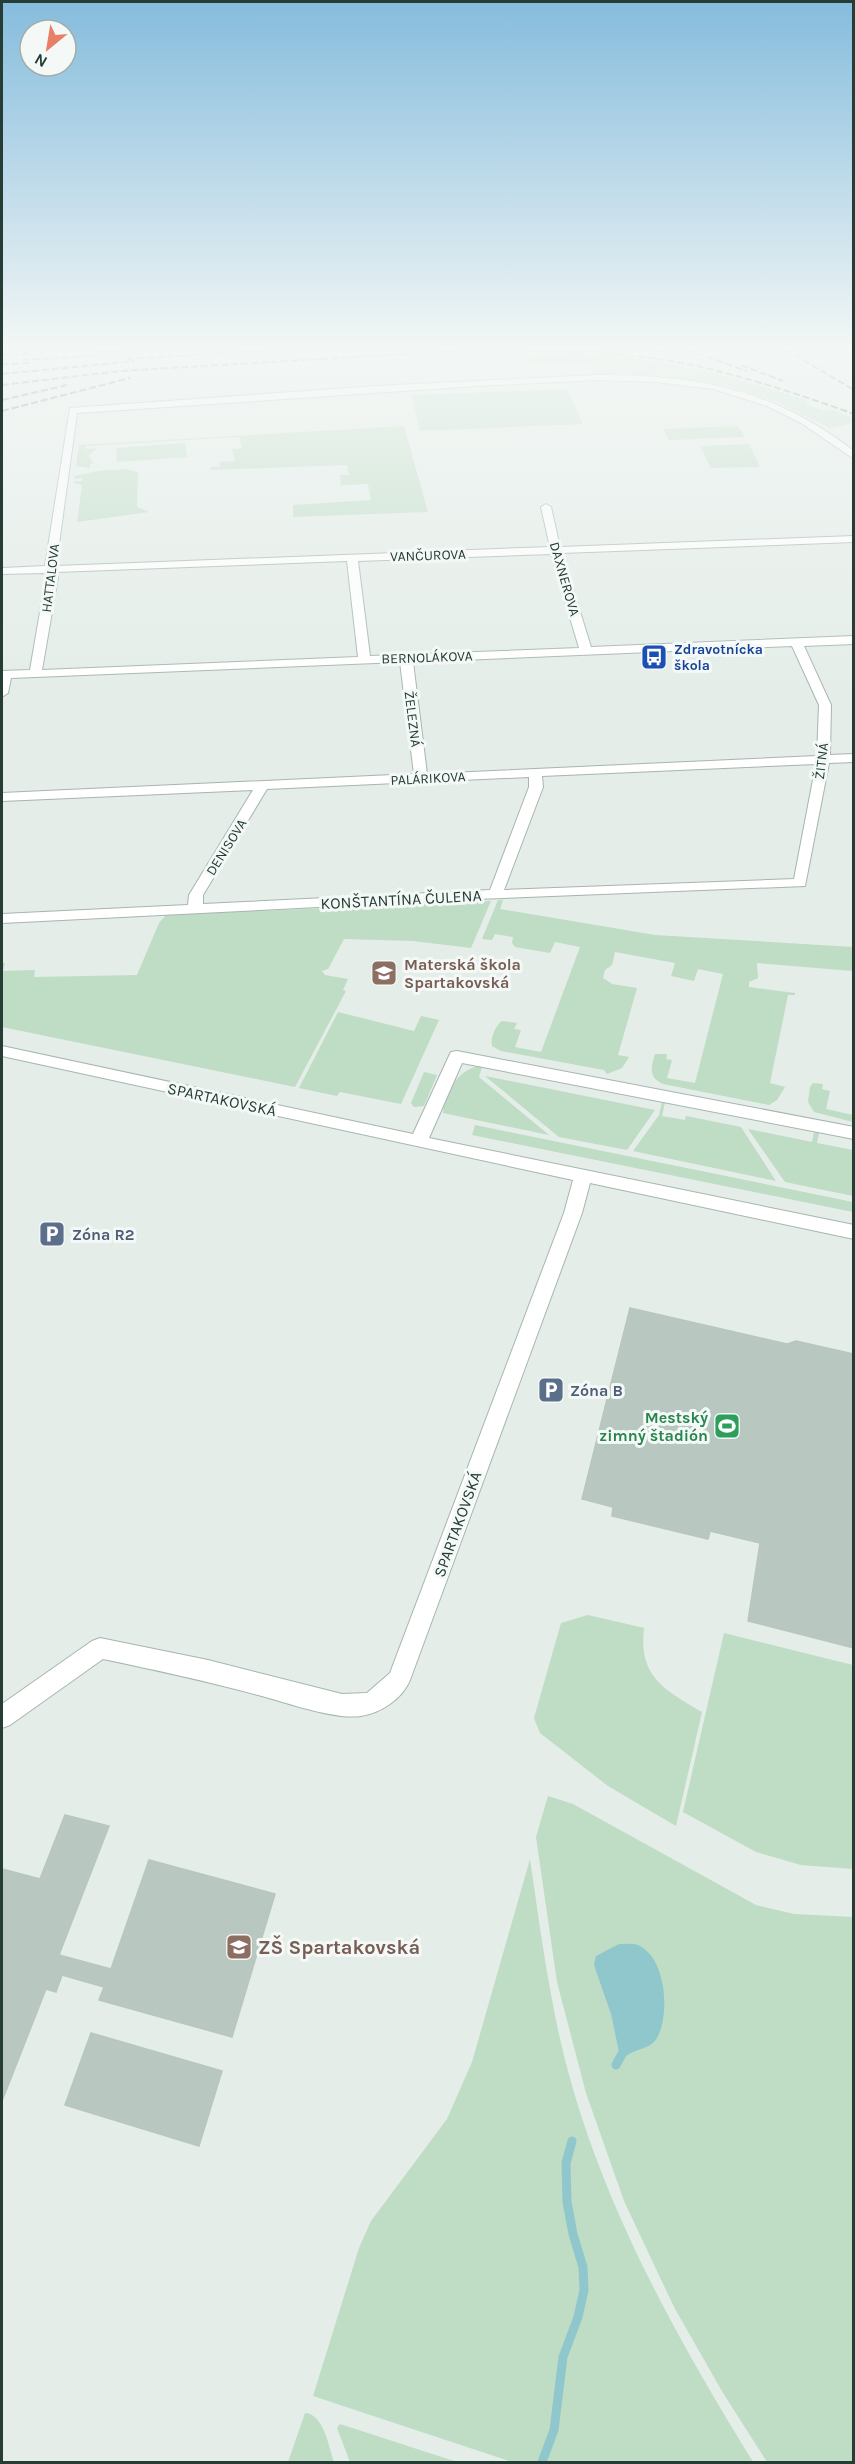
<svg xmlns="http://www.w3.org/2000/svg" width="855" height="2464" font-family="Karla,sans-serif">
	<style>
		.green { fill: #bfdcc5 }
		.water { fill: #90c7cd }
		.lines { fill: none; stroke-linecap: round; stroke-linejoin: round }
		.stream { stroke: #90c7cd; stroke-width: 9 }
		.building { fill: #b9c7c1; stroke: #b7c6bf; stroke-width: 1.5 }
		.minor-casing { stroke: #a7b5af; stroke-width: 2 }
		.minor { fill: #fff; fill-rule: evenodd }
		.rail { stroke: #5f7870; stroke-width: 2; stroke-dasharray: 7 3; stroke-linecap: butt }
		.labels { text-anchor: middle; stroke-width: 6; stroke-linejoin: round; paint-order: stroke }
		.far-street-label { font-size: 14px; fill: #253d35; stroke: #f4f9f7 }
		.far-transit-label { font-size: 14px; font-weight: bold; fill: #164399; stroke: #f4f9f7; text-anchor: start }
		.street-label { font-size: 16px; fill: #253d35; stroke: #f4f9f7 }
		.education-label { font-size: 16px; font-weight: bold; fill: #785e54; stroke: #f4f9f7; text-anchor: start }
		.service-label { font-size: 16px; font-weight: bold; fill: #4e5e75; stroke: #f4f9f7; text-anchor: start }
		.leisure-label { font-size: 16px; font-weight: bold; fill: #27864d; stroke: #f4f9f7; text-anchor: end }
		.near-education-label { font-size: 20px; font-weight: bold; fill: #785e54; stroke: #f4f9f7; text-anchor: start }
	</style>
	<rect width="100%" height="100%" fill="#e4ede8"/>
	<path class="green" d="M521,354C551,354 582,353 612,356C680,362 745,379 808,401L805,404L825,411L830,409L853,418V423L830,428L779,403L725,385L673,378L631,376L630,374H593L590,363L525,364Z
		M567,389L583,424L420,431L411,395Z
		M404,426L428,512L293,517V505L371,500L368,484L341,485L340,475H349L347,465L210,470L211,467H220L219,462L235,461L232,449L242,448L239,437L86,446V449L98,448L88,456L94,463L90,464V468L76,466L79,445Z
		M738,426L745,437L669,440L663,429Z
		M185,443L187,457L117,462L116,448Z
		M749,444L760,467L711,468L700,446Z
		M124,469L138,472L137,507L149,512L77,522L82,485L74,483V481H82L83,478L75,479L74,476L98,471Z
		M498,900H503L500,909L655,935L853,947V971L757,963L758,978L749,982V987L795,993V995H788L770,1083L785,1087L777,1100L769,1105L663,1084C648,1077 651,1068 655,1054H667L666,1059L672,1060L667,1078L695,1083L723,974L698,969L694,981L671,976L675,963L615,952L612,965L605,970L603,978L612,984L637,988L618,1055L629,1057L622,1068L607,1074L604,1070L501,1051L492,1046C490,1038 496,1025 502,1021L517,1023L514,1029L521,1030L515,1047L541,1052L580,947L555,942L550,953L515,947L512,943L513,937L495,934L492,940L482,939Z
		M491,901L471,948L413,941L344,939L328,969L322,971L325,975L348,979L343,990L346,991L295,1087L2,1027V963H5L3,971L35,970L34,977L137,975L159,923L166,915Z
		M338,1012L414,1031L421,1016L439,1020L401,1104L340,1092L337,1096L299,1088Z
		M475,1067H482L479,1077L549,1135L443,1113C444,1094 456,1073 475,1067Z
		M424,1072L437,1075L424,1106L414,1107L411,1103Z
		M485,1076L655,1110L627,1150L559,1137Z
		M813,1083L823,1084L822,1089L830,1091L826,1109L853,1115V1122L814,1112L808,1102L810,1087Z
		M662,1102H665L662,1116L685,1120L686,1116L741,1127L776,1181L633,1151L659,1115Z
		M475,1125L853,1202V1212L472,1135Z
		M748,1129L812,1142L814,1132L819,1133L817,1143L853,1150V1196L785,1182Z
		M588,1615L644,1628C638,1677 665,1690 702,1712L676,1826L608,1786L540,1733L534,1718L561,1623Z
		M724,1633L853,1665V1869L801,1865L756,1852L683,1812Z
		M548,1796L573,1804L756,1905L794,1914L853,1917V2462H767L723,2393L674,2307L624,2201L586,2093L557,1982L536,1837Z
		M530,1859C539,1921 547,1982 561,2043C596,2194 673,2332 753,2462H512L313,2396L359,2248L371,2221L447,2119L472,2062Z
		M305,2413C324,2414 329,2448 334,2462H288Z
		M340,2424L457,2462H350L337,2428Z"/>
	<path class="water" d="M619,1944C625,1944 633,1943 638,1945C667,1958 670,2015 657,2038C650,2050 635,2048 625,2057L619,2052L611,2014L594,1965L596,1956Z"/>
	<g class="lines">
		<path class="stream" d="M616,2065L622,2054
			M542,2462L554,2430L563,2357L578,2317L584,2290L583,2267L573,2234L567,2202L566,2163L572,2141"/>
	</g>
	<path class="building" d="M630,1308L787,1344L796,1341L854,1354V1648L748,1621L760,1543L710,1531L708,1539L612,1516L613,1507L582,1499Z
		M65,1815L109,1826L59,1955L111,1969L149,1860L275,1894L232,2037L99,2000L104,1987L62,1975L56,1992L46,1989L2,2101V1869L40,1879Z
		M91,2033L222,2071L199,2146L65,2105Z"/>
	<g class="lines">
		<defs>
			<path id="minor" d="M596,375C695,375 773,388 854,451V459L801,423L767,406L713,389L656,382L596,380L477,386L77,413L56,566L550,547L541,507L546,504L551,507L560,547L854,536V542L562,553L591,647L854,636V644L804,646L831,705L830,755L854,754V762L829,763L805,886L476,899L2,923V914L188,905L189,895L253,790L2,801V793L414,774L400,662L11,678L8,693L2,697V671L30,670L46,577L45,573L2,574V568L45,566L70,408L376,386ZM551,554L579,648L370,656L358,561ZM347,561L358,657L42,670L58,577L56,572ZM792,646L819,705L817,756L427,774L413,662ZM816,764L794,879L504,890L543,787L542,776ZM529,777V787L490,890L203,904V895L267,789Z
				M2,1046L413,1134L449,1056L451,1052L457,1051L854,1127V1139L462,1063L429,1138L854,1225V1239L590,1183L582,1213L410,1680C402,1699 381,1713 361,1716C334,1720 285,1702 258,1695C207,1681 155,1670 103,1659L10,1725L2,1728V1704L92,1641L100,1638L208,1660L342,1694L367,1693L390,1673L564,1213L573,1180L2,1056Z"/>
		</defs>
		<use href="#minor" class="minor-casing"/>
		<use href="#minor" class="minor"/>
		<path class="rail" d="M497,350L585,352
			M578,350C616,354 654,357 692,365C747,377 801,395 854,414
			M658,350L678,356
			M688,350L747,371
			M786,350L854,390
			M97,352L136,350
			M2,355L33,353
			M127,359L274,350
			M22,360L106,355
			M2,364L31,363
			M741,365L783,381
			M2,374L135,361
			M2,385L120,371L471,350
			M2,400L67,385
			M2,411L130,378"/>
	</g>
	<linearGradient id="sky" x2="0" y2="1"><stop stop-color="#85bcdd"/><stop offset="0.5" stop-color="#f3f7f5"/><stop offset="1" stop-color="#f3f7f5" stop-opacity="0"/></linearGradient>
	<rect width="855" height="695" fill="url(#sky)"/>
	<defs>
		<symbol id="bus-square" viewBox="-11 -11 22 22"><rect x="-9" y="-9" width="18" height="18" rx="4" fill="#1a4fb4" stroke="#f4f9f7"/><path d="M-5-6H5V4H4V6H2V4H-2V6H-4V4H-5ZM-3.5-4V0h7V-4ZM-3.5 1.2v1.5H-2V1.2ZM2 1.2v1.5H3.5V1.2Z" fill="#fff"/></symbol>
		<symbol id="school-square" viewBox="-11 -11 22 22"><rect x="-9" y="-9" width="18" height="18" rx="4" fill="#8d6e63" stroke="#f4f9f7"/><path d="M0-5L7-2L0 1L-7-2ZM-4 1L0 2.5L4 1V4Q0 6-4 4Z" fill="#fff"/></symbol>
		<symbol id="parking-square" viewBox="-11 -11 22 22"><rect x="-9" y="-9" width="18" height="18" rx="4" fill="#5c6f8a" stroke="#f4f9f7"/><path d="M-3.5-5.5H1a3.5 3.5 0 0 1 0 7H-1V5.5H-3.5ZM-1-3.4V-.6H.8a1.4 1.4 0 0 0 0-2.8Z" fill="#fff"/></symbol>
		<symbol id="stadium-square" viewBox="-11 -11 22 22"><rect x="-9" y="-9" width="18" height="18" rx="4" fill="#2e9e5b" stroke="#f4f9f7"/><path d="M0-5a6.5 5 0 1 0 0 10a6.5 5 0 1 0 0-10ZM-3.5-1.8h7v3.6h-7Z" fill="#fff"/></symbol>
	</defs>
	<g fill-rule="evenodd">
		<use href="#bus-square" x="639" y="642" width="30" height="30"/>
		<use href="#school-square" x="369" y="958" width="30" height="30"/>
		<use href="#parking-square" x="37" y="1219" width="30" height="30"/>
		<use href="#parking-square" x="536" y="1375" width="30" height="30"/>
		<use href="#stadium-square" x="712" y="1411" width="30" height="30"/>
		<use href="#school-square" x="224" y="1932" width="30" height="30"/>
	</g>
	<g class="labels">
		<g class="far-street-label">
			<text transform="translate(428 555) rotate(-2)" y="5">VANČUROVA</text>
			<text transform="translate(50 578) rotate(-83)" y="5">HATTALOVA</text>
			<text transform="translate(565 579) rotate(74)" y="5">DAXNEROVA</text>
			<text transform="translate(427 657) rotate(-2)" y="5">BERNOLÁKOVA</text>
			<text transform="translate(413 719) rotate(83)" y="5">ŽELEZNÁ</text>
			<text transform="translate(821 761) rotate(-83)" y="5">ŽITNÁ</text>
			<text transform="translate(428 778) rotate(-3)" y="5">PALÁRIKOVA</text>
			<text transform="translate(226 847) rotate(-58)" y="5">DENISOVA</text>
		</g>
		<g class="far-transit-label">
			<text x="674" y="654">Zdravotnícka<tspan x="674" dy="16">škola</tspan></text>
		</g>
		<g class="street-label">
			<text transform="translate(401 899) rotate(-3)" y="6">KONŠTANTÍNA ČULENA</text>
			<text transform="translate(222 1099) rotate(12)" y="6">SPARTAKOVSKÁ</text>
			<text transform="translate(457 1524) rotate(-70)" y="6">SPARTAKOVSKÁ</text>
		</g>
		<g class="education-label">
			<text x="404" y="970">Materská škola<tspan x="404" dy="18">Spartakovská</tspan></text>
		</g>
		<g class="service-label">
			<text x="72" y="1240">Zóna R2</text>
			<text x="570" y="1396">Zóna B</text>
		</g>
		<g class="leisure-label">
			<text x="708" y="1423">Mestský<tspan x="708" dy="18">zimný štadión</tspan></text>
		</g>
		<g class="near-education-label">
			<text x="258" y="1954">ZŠ Spartakovská</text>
		</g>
	</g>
	<rect width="855" height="2464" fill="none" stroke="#253d35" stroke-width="6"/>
	<g transform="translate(48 48) rotate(210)"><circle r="28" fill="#f4f9f7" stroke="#a1aea9" stroke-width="1.5"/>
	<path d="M0-4.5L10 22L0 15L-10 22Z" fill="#e88067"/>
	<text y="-9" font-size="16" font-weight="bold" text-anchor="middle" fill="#253d35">N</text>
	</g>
</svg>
